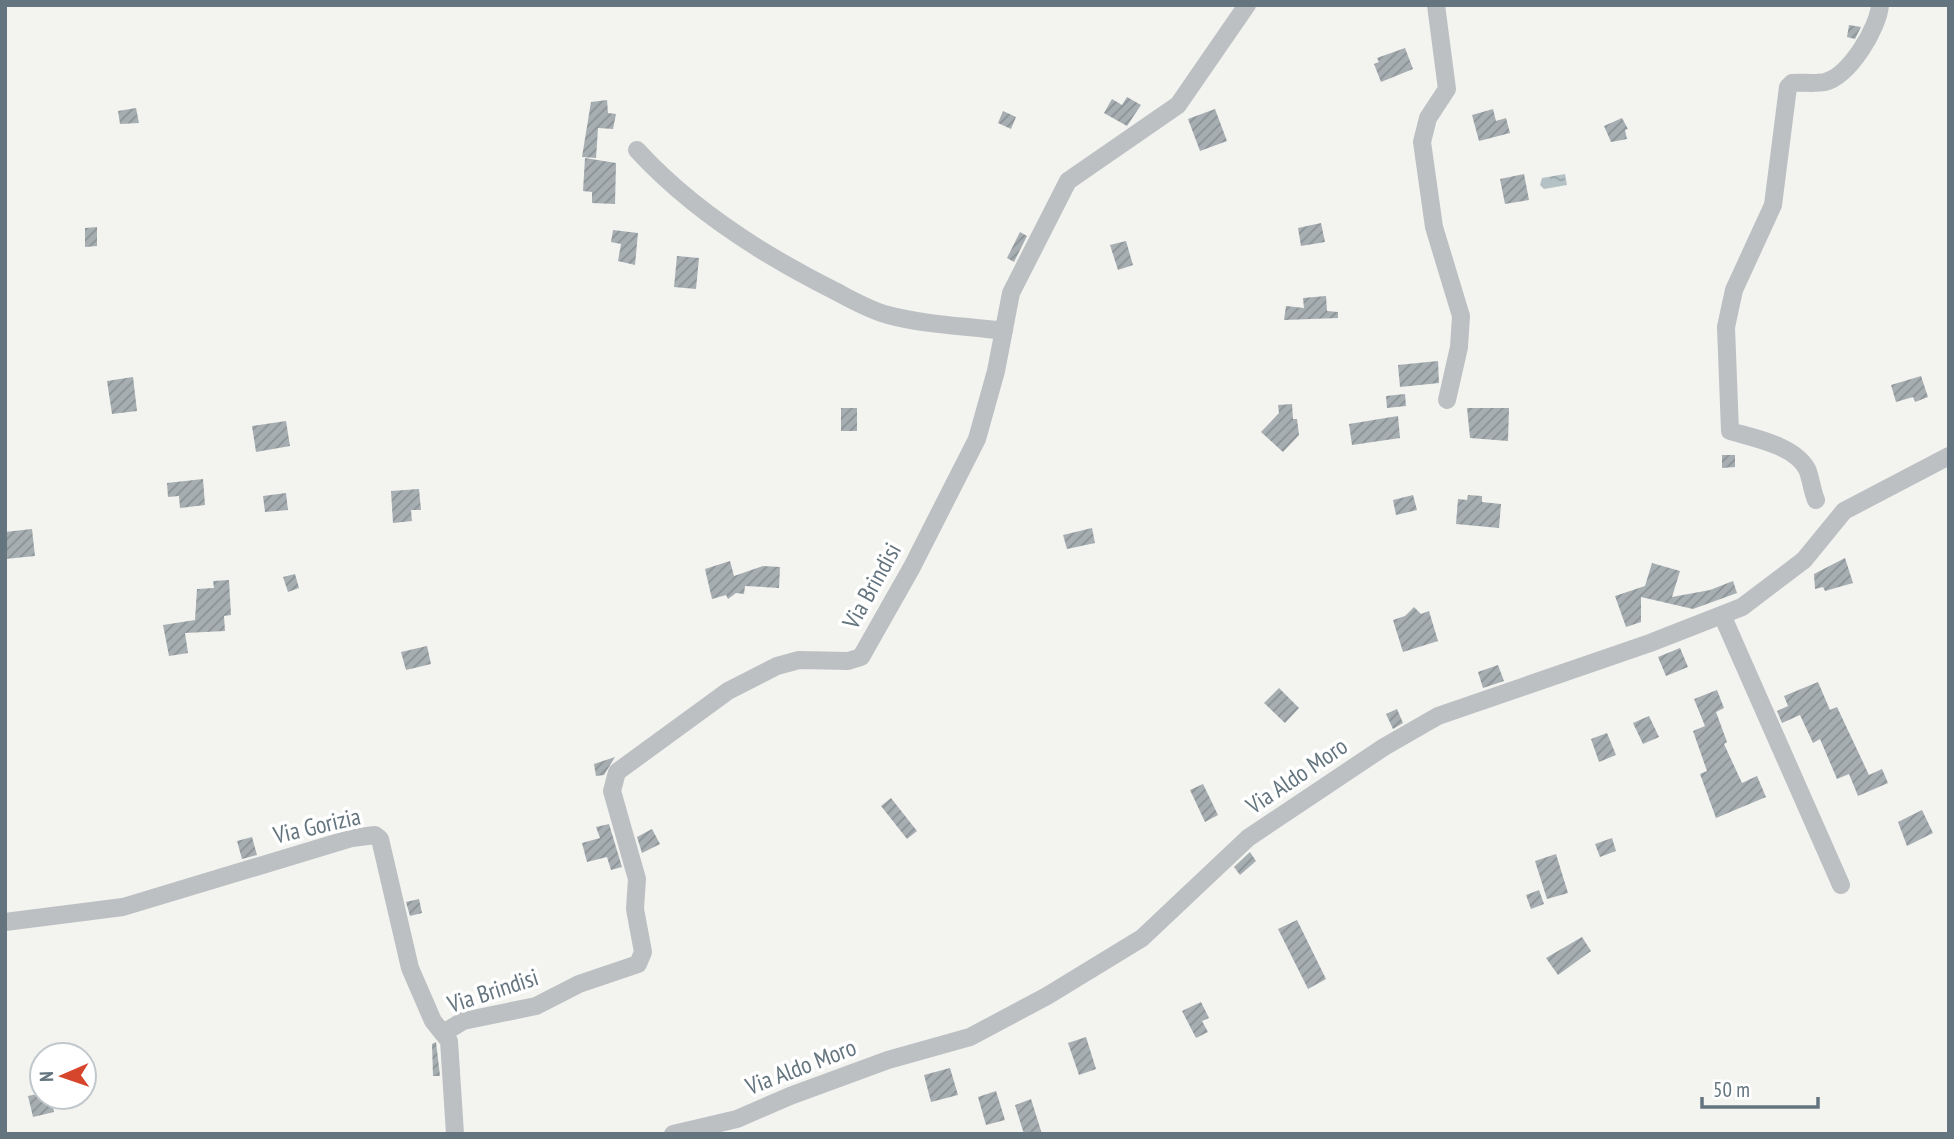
<svg xmlns="http://www.w3.org/2000/svg" width="1954" height="1139" font-family="'PT Sans Narrow',sans-serif">
	<style>
		.water { fill: url(#water-ripples) }
		.building { fill: url(#building-hatch) }
		.lines { fill: none; stroke-linecap: round; stroke-linejoin: round }
		.street { stroke: #bcc0c3; stroke-width: 18 }
		.labels { text-anchor: middle; stroke-width: 7; stroke-linejoin: round; paint-order: stroke }
		.street-label { font-size: 24px; fill: #64757f; stroke: #fff }
	</style>
	<defs>
		<pattern id="water-ripples" width="26" height="14" patternUnits="userSpaceOnUse" patternTransform="scale(1.75)"><rect width="26" height="14" fill="#b5c2c5"/><path d="M2 4q2-2 4 0t4 0M15 11q2-2 4 0t4 0" fill="none" stroke="#97a2a5"/></pattern>
		<pattern id="building-hatch" width="6" height="6" patternUnits="userSpaceOnUse" patternTransform="scale(1.75)"><rect width="6" height="6" fill="#a6aeb2"/><path d="M-1 1l2-2M0 6l6-6M5 7l2-2" fill="none" stroke="#8b9296"/></pattern>
	</defs>
	<rect width="100%" height="100%" fill="#f3f3f0"/>
	<path class="water" d="M1565,174L1567,185L1544,189L1540,185L1542,178Z"/>
	<path class="building" d="M1849,25L1861,27L1855,39L1847,37Z
		M1405,48L1413,69L1381,82L1374,64L1379,62L1377,58Z
		M1127,97L1141,105L1127,126L1104,113L1112,99L1122,105Z
		M607,100L608,113L616,114L613,129L598,128L596,158L582,157L591,102Z
		M136,108L139,123L120,124L118,111Z
		M1215,109L1227,141L1200,151L1188,119Z
		M1493,109L1496,121L1506,118L1510,133L1479,141L1472,115Z
		M1003,111L1016,117L1011,129L998,123Z
		M1622,118L1628,129L1625,130L1627,139L1611,142L1604,126Z
		M585,158L616,163L615,204L592,203V192L583,191Z
		M1524,174L1529,200L1505,204L1500,179Z
		M1321,223L1325,242L1301,246L1298,228Z
		M97,227V246L85,247V228Z
		M613,230L638,233L635,265L618,261L621,244L611,242Z
		M1020,232L1027,236L1014,262L1007,258Z
		M1126,241L1133,265L1118,270L1110,245Z
		M677,256L699,258L696,289L674,287Z
		M1326,296L1327,311L1338,312V318L1284,320L1286,306L1304,308L1303,298Z
		M1438,361L1439,383L1400,387L1398,365Z
		M1921,376L1928,397L1915,402L1913,397L1896,402L1891,385Z
		M133,377L137,411L112,414L107,381Z
		M1405,394L1406,406L1387,408L1386,396Z
		M1292,404L1293,419H1297L1299,435L1283,452L1261,432L1279,413L1278,405Z
		M841,408H857V431H841Z
		M1467,408H1509L1508,441L1470,438Z
		M1398,416L1400,438L1352,445L1349,424Z
		M286,421L290,446L256,452L252,426Z
		M1722,455H1735V467L1722,468Z
		M203,479L205,505L180,508L179,496L168,497L167,483Z
		M419,489L421,510H411L412,521L393,523L391,491Z
		M286,493L288,510L265,512L263,496Z
		M1413,495L1417,510L1396,515L1393,500Z
		M1468,495L1482,496V502L1501,504L1499,528L1456,524L1458,499L1467,500Z
		M1092,528L1095,543L1067,549L1063,535Z
		M32,529L35,556L5,559V532Z
		M1845,558L1853,583L1825,591L1823,587L1815,589L1814,574Z
		M730,561L734,576L763,566L780,567L779,588L745,586L744,594L736,593L728,599L726,595L712,599L705,569Z
		M1652,563L1680,571L1672,597L1710,590L1733,581L1737,593L1693,609L1641,597V622L1626,627L1615,596L1645,586Z
		M295,574L299,588L288,592L283,577Z
		M229,580L231,615L224,616L225,631L185,633L188,653L169,656L163,625L195,620L197,589L214,588L213,581Z
		M1414,607L1421,614L1429,611L1438,641L1403,652L1393,620L1405,616Z
		M427,646L431,664L406,670L401,652Z
		M1680,648L1688,667L1666,676L1658,657Z
		M1498,665L1504,681L1483,688L1478,672Z
		M1818,682L1830,710L1837,707L1869,775L1882,769L1888,783L1858,796L1849,774L1837,779L1820,739L1813,743L1800,715L1782,723L1777,711L1788,706L1784,696Z
		M1279,688L1299,708L1285,723L1264,703Z
		M1717,690L1724,708L1716,712L1727,742L1724,744L1742,783L1757,776L1766,797L1716,818L1700,774L1707,771L1693,731L1705,726L1694,699Z
		M1397,709L1403,723L1393,729L1386,714Z
		M1649,716L1659,737L1643,744L1633,723Z
		M1607,733L1616,755L1599,762L1591,739Z
		M615,757L604,775L596,776L594,764Z
		M1203,784L1218,815L1205,822L1190,790Z
		M891,798L917,831L907,839L881,806Z
		M1922,810L1933,833L1907,846L1898,822Z
		M609,824L622,867L611,870L607,857L587,862L582,843L600,838L596,827Z
		M652,829L660,844L642,853L637,837Z
		M252,837L257,855L242,859L237,841Z
		M1612,838L1616,851L1600,857L1595,844Z
		M1250,852L1256,861L1240,875L1234,867Z
		M1556,854L1568,893L1547,899L1535,861Z
		M1539,890L1544,904L1531,909L1526,895Z
		M419,899L422,913L410,916L406,902Z
		M1297,920L1326,979L1308,989L1278,929Z
		M1582,937L1591,951L1558,975L1546,958Z
		M1201,1002L1209,1018L1202,1021L1208,1032L1196,1038L1182,1011Z
		M1086,1037L1096,1069L1079,1075L1068,1043Z
		M436,1042L440,1076H433L432,1044Z
		M950,1068L958,1095L931,1102L924,1075Z
		M996,1091L1005,1120L986,1125L978,1097Z
		M42,1093V1097H51L54,1112L33,1117L28,1096Z
		M1031,1099L1042,1134H1024L1015,1105Z"/>
	<g class="lines">
		<path class="street" d="M1436,5L1447,89L1428,118L1422,142L1434,227L1461,316L1459,347L1447,400
			M637,150C691,209 763,255 835,291C852,300 869,310 888,315C925,325 966,326 1004,331
			M1816,500C1812,491 1811,478 1807,469C1794,445 1753,438 1730,431L1726,327L1734,290L1773,205L1788,87L1792,83C1802,82 1814,84 1825,82C1849,76 1878,29 1880,5
			M1722,615L1841,885
			M5,922L123,907L352,838L375,835L380,839L410,968L433,1021L449,1041L455,1134
			M445,1032L463,1021L536,1006L579,984L638,964L643,952L635,909L637,879L612,791L617,772L728,691L777,666L799,660L848,661L861,657L912,567L977,439L996,371L1011,293L1068,181L1178,105L1247,5
			M673,1134L737,1119L790,1096L888,1060L970,1037L1047,996L1142,938L1248,838L1384,747L1438,716L1650,643L1742,607L1804,560L1844,511L1949,456"/>
	</g>
	<g class="labels">
		<g class="street-label">
			<text transform="translate(872 586) rotate(-61)" y="8">Via Brindisi</text>
			<text transform="translate(1297 776) rotate(-34)" y="8">Via Aldo Moro</text>
			<text transform="translate(317 826) rotate(-13)" y="8">Via Gorizia</text>
			<text transform="translate(493 991) rotate(-18)" y="8">Via Brindisi</text>
			<text transform="translate(801 1067) rotate(-21)" y="8">Via Aldo Moro</text>
		</g>
	</g>
	<rect width="1954" height="1139" fill="none" stroke="#64757f" stroke-width="14"/>
	<g transform="translate(63 1076) rotate(268)"><circle r="33" fill="#ffffff" stroke="#c1c8cc" stroke-width="2"/>
	<path d="M0-5L12 26L0 18L-12 26Z" fill="#d6462d"/>
	<text y="-10" font-size="19" font-weight="bold" text-anchor="middle" fill="#64757f">N</text>
	</g>
	<path d="M1702 1097v10h116v-10" fill="none" stroke="#64757f" stroke-width="3.5"/>
	<text x="1713" y="1097" font-size="21" fill="#64757f" stroke="#ffffff" stroke-width="5" paint-order="stroke">50 m</text>
</svg>
